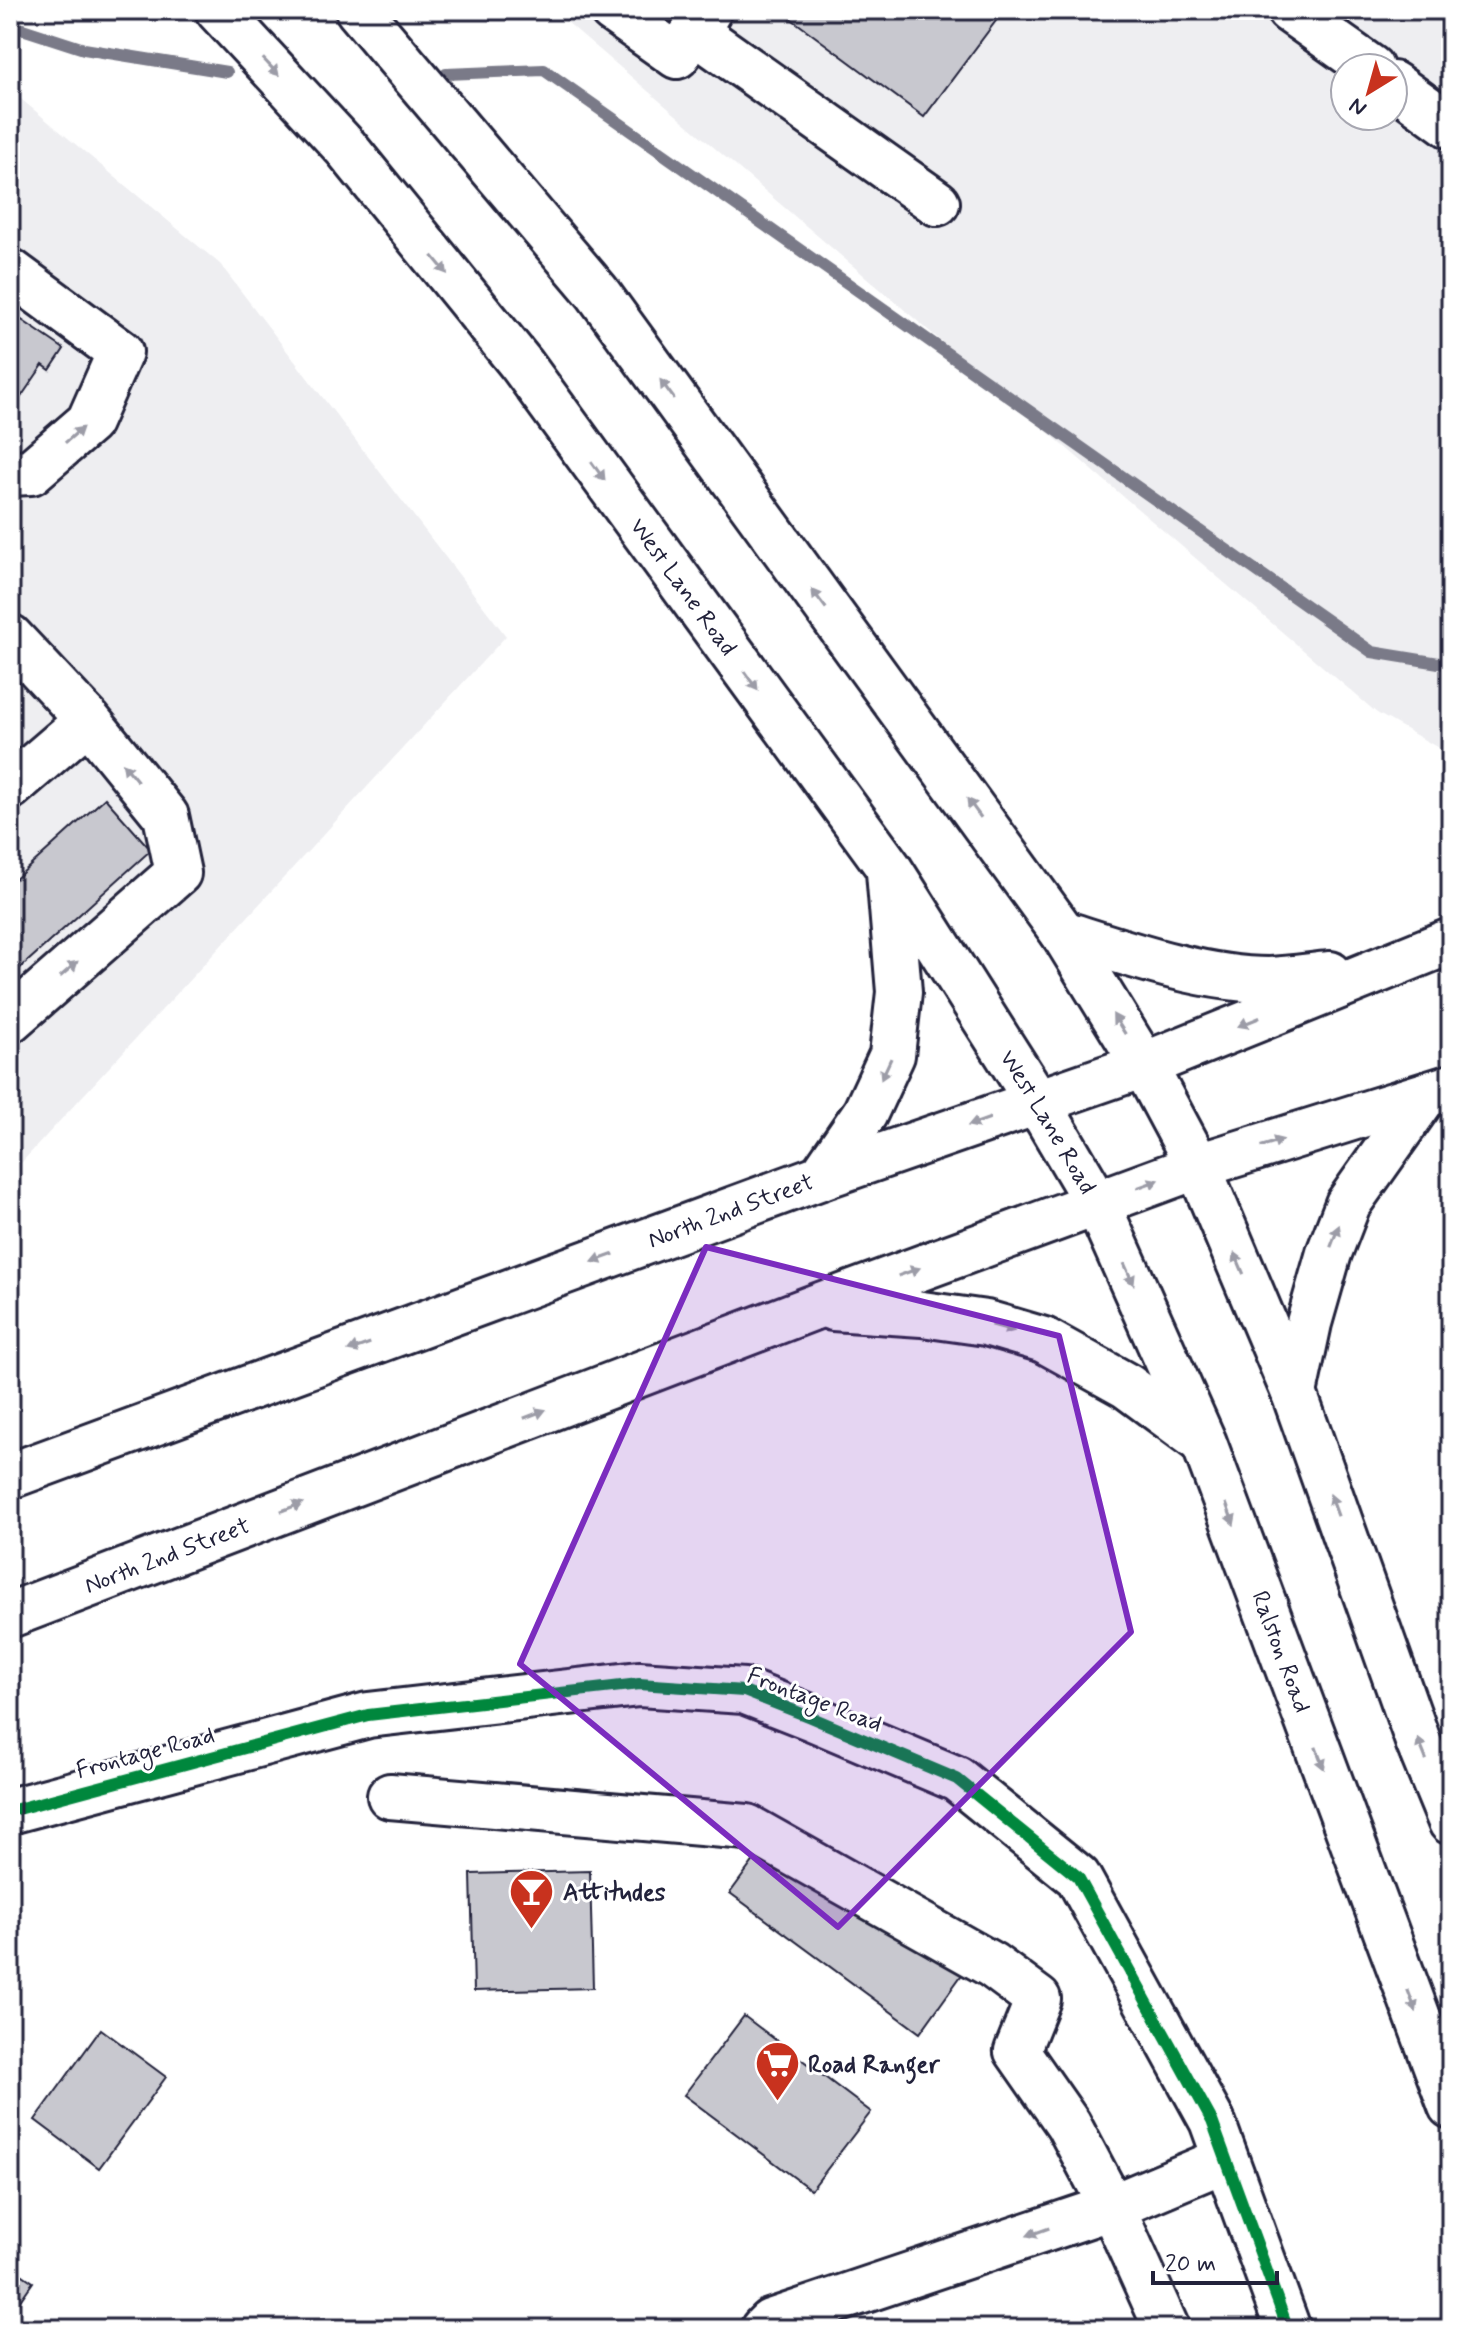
<svg xmlns="http://www.w3.org/2000/svg" width="1461" height="2339" font-family="Mynerve,sans-serif">
	<style>
		.built { fill: #eeeef1; fill-rule: evenodd }
		.lines { fill: none; stroke-linecap: round; stroke-linejoin: round }
		.stream { stroke: #7a7a88; stroke-width: 12 }
		.building { fill: #c8c8cf; stroke: #22223b; stroke-width: 2 }
		.minor-casing { stroke: #22223b; stroke-width: 50 }
		.major-casing { stroke: #22223b; stroke-width: 50 }
		.minor { stroke: #fff; stroke-width: 44 }
		.major { stroke: #fff; stroke-width: 44 }
		.cycleway-casing { stroke: #fff; stroke-width: 17 }
		.cycleway { stroke: #00873e; stroke-width: 12 }
		.oneway { fill: #9c9ca7 }
		.marked { fill: #7b2cbf; fill-opacity: 0.2; stroke: #7b2cbf; stroke-width: 6; stroke-linejoin: round }
		.labels { text-anchor: middle; stroke-width: 6; stroke-linejoin: round; paint-order: stroke }
		.street-label { font-size: 24px; fill: #22223b; stroke: #fff }
		.poi-label { font-size: 24px; font-weight: bold; fill: #22223b; stroke: #fff; text-anchor: start }
	</style>
	<rect width="100%" height="100%" fill="#fff"/>
	<filter id="ink" filterUnits="userSpaceOnUse"><feTurbulence type="fractalNoise" baseFrequency=".0125" numOctaves="2"/><feDisplacementMap in="SourceGraphic" scale="16" xChannelSelector="R" yChannelSelector="G"/><feConvolveMatrix kernelMatrix="1 2 1 2 8 2 1 2 1" color-interpolation-filters="sRGB"/></filter>
	<g filter="url(#ink)">
		<path class="built" d="M553,10H1451V755L1377,713ZM1345,68H1393V116H1345Z
			M10,90L220,264L506,636L10,1175Z"/>
		<g class="lines">
			<path class="stream" d="M10,25L84,49L227,72
				M446,74L544,70L1372,652L1451,665"/>
		</g>
		<path class="building" d="M784,10H1004L924,117L782,12Z
			M10,312L64,349L50,370L43,365L21,397L10,390Z
			M105,798L151,850L18,970L10,961V884Z
			M779,1826L968,1966L920,2033L730,1893Z
			M590,1871L593,1988L474,1991L471,1874Z
			M744,2016L871,2112L811,2190L684,2095Z
			M101,2029L166,2077L99,2168L35,2120Z
			M10,2266L33,2282L10,2315Z"/>
		<g class="lines">
			<defs>
				<path id="minor" d="M612,10L677,56L708,12
					M1289,10L1371,68
					M694,31L937,203
					M1393,84L1451,126
					M10,271L120,352L89,422L31,472L10,473
					M10,637L88,720L166,816L178,873L10,1020
					M10,787L88,720
					M390,1796L747,1827L992,1965L1038,1999L1017,2051L1068,2124L1112,2207L1167,2329
					M10,1811L368,1715L639,1684L744,1691L810,1717L957,1779L1078,1877L1212,2121L1288,2329
					M763,2329L770,2322L1112,2207L1226,2159"/>
				<g id="major">
					<path id="s1" d="M218,10L346,148L522,365L889,868L1037,1101L1097,1203L1204,1443L1451,2106"/>
					<path d="M358,10L597,292L1063,933L1144,1065L1198,1166L1294,1393L1419,1744L1451,1822"/>
					<path d="M1063,933C1126,953 1203,980 1269,980C1289,979 1310,976 1330,974"/>
					<path d="M821,1177L865,1113L892,1055L899,992L889,872"/>
					<path d="M833,1308L922,1314L986,1323L1044,1340L1127,1386L1203,1442"/>
					<path d="M1294,1393L1309,1323L1329,1253L1348,1204L1423,1098"/>
					<path id="s2" d="M10,1476L821,1177L1144,1065L1451,941"/>
					<path id="s3" d="M10,1615L815,1307L1198,1166L1451,1087"/>
				</g>
			</defs>
			<use href="#minor" class="minor-casing"/>
			<use href="#major" class="major-casing"/>
			<use href="#minor" class="minor"/>
			<use href="#major" class="major"/>
			<defs>
				<path id="cycleway" d="M10,1811L368,1715L639,1684L744,1691L810,1717L957,1779L1078,1877L1212,2121L1288,2329"/>
			</defs>
			<use href="#cycleway" class="cycleway-casing"/>
			<use href="#cycleway" class="cycleway"/>
		</g>
		<defs><path id="oneway-solid" d="M-6-.8H1V-3.2L6.5 0L1 3.2V.8H-6Z" transform="scale(2)"/></defs>
		<g class="oneway">
			<use href="#oneway-solid" transform="translate(271 67) rotate(47)"/>
			<use href="#oneway-solid" transform="translate(440 265) rotate(51)"/>
			<use href="#oneway-solid" transform="translate(667 389) rotate(-126)"/>
			<use href="#oneway-solid" transform="translate(74 435) rotate(-41)"/>
			<use href="#oneway-solid" transform="translate(598 471) rotate(54)"/>
			<use href="#oneway-solid" transform="translate(819 599) rotate(-127)"/>
			<use href="#oneway-solid" transform="translate(751 681) rotate(54)"/>
			<use href="#oneway-solid" transform="translate(130 772) rotate(-129)"/>
			<use href="#oneway-solid" transform="translate(974 808) rotate(-126)"/>
			<use href="#oneway-solid" transform="translate(69 969) rotate(-41)"/>
			<use href="#oneway-solid" transform="translate(1249 1022) rotate(158)"/>
			<use href="#oneway-solid" transform="translate(1119 1024) rotate(-122)"/>
			<use href="#oneway-solid" transform="translate(886 1069) rotate(115)"/>
			<use href="#oneway-solid" transform="translate(979 1122) rotate(161)"/>
			<use href="#oneway-solid" transform="translate(1272 1143) rotate(-17)"/>
			<use href="#oneway-solid" transform="translate(1148 1184) rotate(-20)"/>
			<use href="#oneway-solid" transform="translate(1335 1236) rotate(-69)"/>
			<use href="#oneway-solid" transform="translate(603 1258) rotate(160)"/>
			<use href="#oneway-solid" transform="translate(1239 1263) rotate(-113)"/>
			<use href="#oneway-solid" transform="translate(909 1272) rotate(-20)"/>
			<use href="#oneway-solid" transform="translate(1129 1274) rotate(66)"/>
			<use href="#oneway-solid" transform="translate(1003 1328) rotate(16)"/>
			<use href="#oneway-solid" transform="translate(359 1347) rotate(160)"/>
			<use href="#oneway-solid" transform="translate(535 1414) rotate(-21)"/>
			<use href="#oneway-solid" transform="translate(1334 1505) rotate(-110)"/>
			<use href="#oneway-solid" transform="translate(292 1507) rotate(-21)"/>
			<use href="#oneway-solid" transform="translate(1230 1514) rotate(70)"/>
			<use href="#oneway-solid" transform="translate(1422 1749) rotate(-112)"/>
			<use href="#oneway-solid" transform="translate(1320 1758) rotate(69)"/>
			<use href="#oneway-solid" transform="translate(1412 2001) rotate(69)"/>
			<use href="#oneway-solid" transform="translate(1038 2232) rotate(161)"/>
		</g>
	</g>
	<path class="marked" d="M706,1247L1059,1336L1131,1632L838,1927L520,1664Z"/>
	<defs>
		<symbol id="bar-pin" viewBox="-11 -11 22 30"><path d="M0 17L-7.5 6A9.5 9.5 0 1 1 7.5 6Z" fill="#c8321e" stroke="#fff"/><path d="M-6-5H6L.8 .8V4.5H3.5V6h-7V4.5H-.8V.8Z" fill="#fff"/></symbol>
		<symbol id="supermarket-pin" viewBox="-11 -11 22 30"><path d="M0 17L-7.5 6A9.5 9.5 0 1 1 7.5 6Z" fill="#c8321e" stroke="#fff"/><path d="M-6-5.5h2.5l.6 2H6L4.5 2H-2.5L-4.4-4H-6ZM-1.5 3.2a1.3 1.3 0 1 0 .1 0ZM3 3.2a1.3 1.3 0 1 0 .1 0Z" fill="#fff"/></symbol>
	</defs>
	<g fill-rule="evenodd">
		<use href="#bar-pin" x="506" y="1866" width="51" height="69"/>
		<use href="#supermarket-pin" x="752" y="2038" width="51" height="69"/>
	</g>
	<g class="labels">
		<g class="street-label">
			<text dy="8" stroke="none"><textPath href="#s1" startOffset="742">West Lane Road</textPath></text>
			<text dy="8" stroke="none"><textPath href="#s1" startOffset="1390">West Lane Road</textPath></text>
			<text dy="8" stroke="none"><textPath href="#s2" startOffset="768">North 2nd Street</textPath></text>
			<text dy="8" stroke="none"><textPath href="#s3" startOffset="168">North 2nd Street</textPath></text>
			<text dy="8" stroke="none"><textPath href="#s1" startOffset="1970">Ralston Road</textPath></text>
			<text transform="translate(815 1699) rotate(21)" y="8">Frontage Road</text>
			<text transform="translate(145 1752) rotate(-15)" y="8">Frontage Road</text>
		</g>
		<g class="poi-label">
			<text x="563" y="1900">Attitudes</text>
			<text x="808" y="2072">Road Ranger</text>
		</g>
	</g>
	<rect width="1461" height="2339" fill="none" stroke="#fff" stroke-width="40"/>
	<rect x="20" y="20" width="1421" height="2299" fill="none" stroke="#22223b" stroke-width="3" filter="url(#ink)"/>
	<g transform="translate(1369 92) rotate(217)"><circle r="38" fill="#ffffff" stroke="#a7a7b1" stroke-width="2"/>
	<path d="M0-6L14 30L0 20L-14 30Z" fill="#c8321e"/>
	<text y="-12" font-size="22" font-weight="bold" text-anchor="middle" fill="#22223b">N</text>
	</g>
	<path d="M1153 2271v12h124v-12" fill="none" stroke="#22223b" stroke-width="4"/>
	<text x="1165" y="2271" font-size="24" fill="#22223b" stroke="#ffffff" stroke-width="6" paint-order="stroke">20 m</text>
</svg>
